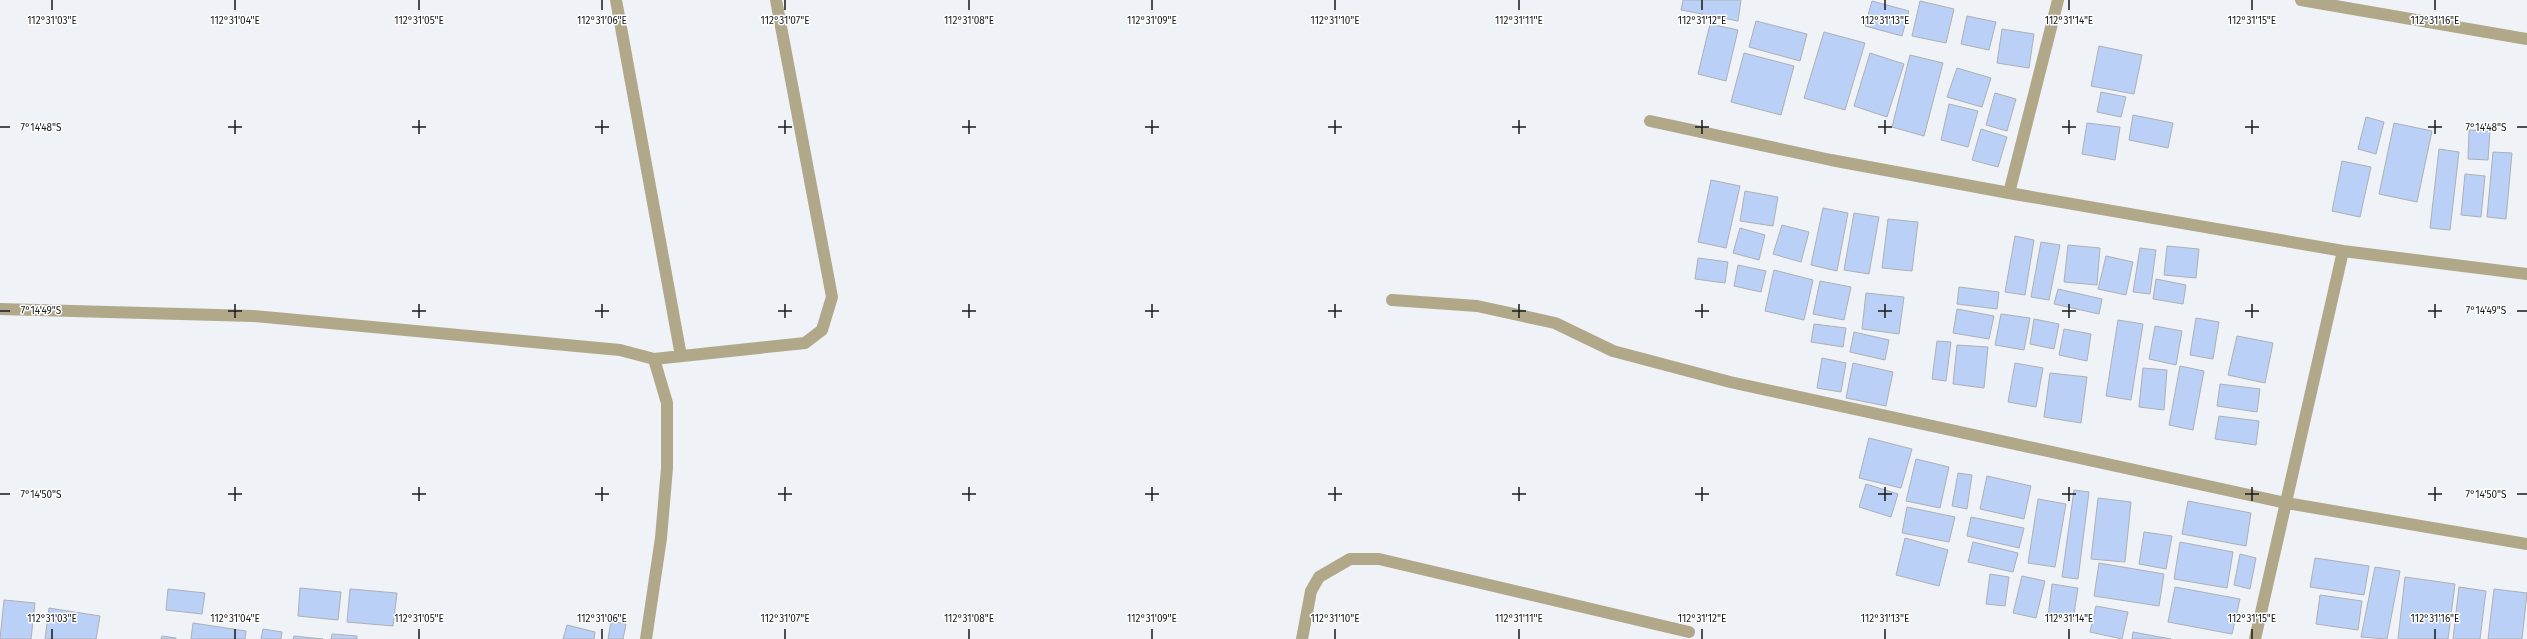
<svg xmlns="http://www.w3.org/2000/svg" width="2527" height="639" font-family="'Fira Sans',sans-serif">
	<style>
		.building { fill: #bad0f7; stroke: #adb0b4 }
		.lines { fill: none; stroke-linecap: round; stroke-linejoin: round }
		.street { stroke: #b0a889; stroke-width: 12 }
		.ticks { fill: none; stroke: #18191b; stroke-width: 1.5 }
		.ticks-label { font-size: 10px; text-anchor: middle; fill: #18191b; stroke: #fff; stroke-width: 3; stroke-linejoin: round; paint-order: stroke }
	</style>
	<rect width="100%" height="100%" fill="#eff2f7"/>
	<path class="building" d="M1683,0H1741L1738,21L1681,10Z
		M1872,1L1909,11L1902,36L1865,26Z
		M1920,1L1954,9L1946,43L1912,36Z
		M1967,16L1996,22L1989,50L1961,44Z
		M1756,21L1807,34L1800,61L1749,47Z
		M1710,24L1738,30L1726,81L1698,74Z
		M2002,29L2034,34L2029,68L1997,63Z
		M1824,32L1865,43L1845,110L1804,98Z
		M2099,46L2142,55L2134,94L2091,86Z
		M1744,53L1794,66L1781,115L1731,102Z
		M1870,53L1904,64L1887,117L1854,106Z
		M1910,55L1943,63L1924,136L1892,127Z
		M1957,68L1991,78L1982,107L1947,97Z
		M2101,92L2126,97L2121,117L2097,112Z
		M1995,93L2016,99L2007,131L1986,125Z
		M1949,104L1978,111L1968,147L1941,140Z
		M2133,115L2173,123L2168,148L2129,140Z
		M2366,117L2384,122L2376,154L2358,149Z
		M2087,123L2120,127L2115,160L2082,154Z
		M2394,123L2432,131L2417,202L2379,194Z
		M1981,129L2007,137L1998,167L1972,160Z
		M2469,130L2490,131L2488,160L2468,159Z
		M2439,149L2459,152L2450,230L2430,228Z
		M2493,152L2512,153L2506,219L2487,217Z
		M2342,161L2371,167L2360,217L2332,211Z
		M2465,174L2485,176L2481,217L2461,215Z
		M1711,180L1740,186L1726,248L1698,242Z
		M1745,191L1778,197L1773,226L1740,221Z
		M1823,208L1848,213L1837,271L1811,265Z
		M1854,213L1879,217L1869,274L1844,270Z
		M1888,219L1918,222L1912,271L1882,268Z
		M1782,225L1809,232L1801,262L1773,254Z
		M1740,228L1765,235L1759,260L1733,253Z
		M2015,236L2034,240L2025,295L2005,292Z
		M2041,242L2060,245L2049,300L2031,297Z
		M2068,245L2100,248L2097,285L2064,282Z
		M2167,246L2199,249L2196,278L2164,275Z
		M2140,248L2156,250L2150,294L2133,292Z
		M2106,256L2133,262L2126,295L2098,289Z
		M1698,258L1728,262L1725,283L1695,279Z
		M1738,265L1766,271L1761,292L1734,286Z
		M1774,270L1813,280L1804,320L1765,311Z
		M2156,279L2186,285L2183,304L2153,299Z
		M1820,281L1851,287L1844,320L1813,314Z
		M1959,287L1999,292L1997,309L1957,304Z
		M2058,289L2102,299L2099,314L2054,304Z
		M1866,293L1904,297L1899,334L1862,329Z
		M1957,309L1994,316L1989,339L1953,333Z
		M2001,314L2030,318L2024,350L1995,345Z
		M2196,318L2219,322L2213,359L2190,355Z
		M2034,319L2059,324L2054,349L2030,344Z
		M2118,320L2143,324L2131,400L2106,396Z
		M1814,324L1846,328L1843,347L1811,342Z
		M2155,326L2182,331L2176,365L2149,359Z
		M2064,329L2091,334L2087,361L2059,355Z
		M1854,332L1889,340L1885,360L1850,352Z
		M2237,336L2273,343L2265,383L2228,375Z
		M1937,341L1951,342L1946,381L1932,379Z
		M1957,345L1988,347L1984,388L1953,384Z
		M1822,358L1846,363L1841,392L1817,388Z
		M1853,363L1893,372L1886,406L1846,398Z
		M2015,363L2043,368L2036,407L2008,402Z
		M2180,366L2204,371L2193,430L2169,425Z
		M2143,368L2167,370L2164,410L2139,407Z
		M2050,373L2087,377L2081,423L2044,417Z
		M2220,384L2260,389L2257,412L2217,406Z
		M2219,416L2259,421L2256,445L2215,439Z
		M1869,438L1912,449L1901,488L1859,478Z
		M1916,459L1949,467L1940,508L1906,501Z
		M1958,473L1972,475L1967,509L1952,506Z
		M1987,476L2031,486L2024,519L1980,509Z
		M1866,484L1898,494L1891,517L1859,507Z
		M2074,490L2089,492L2078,579L2062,577Z
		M2098,498L2131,502L2125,562L2091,559Z
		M2038,499L2066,504L2055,567L2028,563Z
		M2188,501L2251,513L2246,546L2182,534Z
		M1907,507L1955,517L1949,542L1902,533Z
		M1971,517L2024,528L2019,548L1967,536Z
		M2144,532L2172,536L2166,569L2139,564Z
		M1905,538L1948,550L1939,586L1896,575Z
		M1973,542L2018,553L2013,572L1968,562Z
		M2180,542L2233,552L2227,588L2174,579Z
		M2240,554L2256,558L2250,589L2234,585Z
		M2315,558L2369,566L2364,595L2310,587Z
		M2099,563L2164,574L2159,606L2094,596Z
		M2375,567L2400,571L2387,639L2361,637Z
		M1990,574L2009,577L2005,606L1986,604Z
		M2022,576L2045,581L2036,618L2013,613Z
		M2405,577L2455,584L2448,639H2398Z
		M2052,584L2078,588L2073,620L2048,617Z
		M2175,587L2240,599L2232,634L2168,622Z
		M2459,587L2486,591L2480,639H2453Z
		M300,588L341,592L338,620L298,616Z
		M168,589L205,593L202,614L166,610Z
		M350,589L397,593L393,626L347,622Z
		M2494,589L2527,593L2522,639H2488Z
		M2320,595L2362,601L2358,630L2316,624Z
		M4,600L35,603L31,639H0Z
		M2096,606L2128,612L2122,639L2090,632Z
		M49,608L100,616L96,639H45Z
		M611,621L626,624L623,639H608Z
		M193,623L246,631L245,639H191Z
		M567,625L595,632L594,639H563Z
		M263,629L282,632L281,639H261Z
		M2133,632L2171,639H2132Z
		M332,634L357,636V639H331Z
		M162,636L176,638V639H161Z
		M294,636L323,639H293Z"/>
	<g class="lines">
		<path class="street" d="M616,0L681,356
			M2301,0L2527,39
			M1650,121L1831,160L2009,193L2343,251L2527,274
			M2009,193L2058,0
			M1392,300L1477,306L1555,323L1613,351L1730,382L2286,503L2527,544
			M0,309L253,316L620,350L654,359L805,343L822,330L832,297L776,0
			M646,639L661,538L667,468V403L654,359
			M1302,639L1311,591L1319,577L1350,559H1379L1689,632
			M2255,639L2343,251"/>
	</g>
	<path class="ticks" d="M52,0V10M235,0V10M419,0V10M602,0V10M785,0V10M969,0V10M1152,0V10M1335,0V10M1519,0V10M1702,0V10M1885,0V10M2069,0V10M2252,0V10M2435,0V10M235,120V134M419,120V134M602,120V134M785,120V134M969,120V134M1152,120V134M1335,120V134M1519,120V134M1702,120V134M1885,120V134M2069,120V134M2252,120V134M2435,120V134M0,127H10M228,127H242M412,127H426M595,127H609M778,127H792M962,127H976M1145,127H1159M1328,127H1342M1512,127H1526M1695,127H1709M1878,127H1892M2062,127H2076M2245,127H2259M2428,127H2442M2517,127H2527M235,304V318M419,304V318M602,304V318M785,304V318M969,304V318M1152,304V318M1335,304V318M1519,304V318M1702,304V318M1885,304V318M2069,304V318M2252,304V318M2435,304V318M0,311H10M228,311H242M412,311H426M595,311H609M778,311H792M962,311H976M1145,311H1159M1328,311H1342M1512,311H1526M1695,311H1709M1878,311H1892M2062,311H2076M2245,311H2259M2428,311H2442M2517,311H2527M235,487V501M419,487V501M602,487V501M785,487V501M969,487V501M1152,487V501M1335,487V501M1519,487V501M1702,487V501M1885,487V501M2069,487V501M2252,487V501M2435,487V501M0,494H10M228,494H242M412,494H426M595,494H609M778,494H792M962,494H976M1145,494H1159M1328,494H1342M1512,494H1526M1695,494H1709M1878,494H1892M2062,494H2076M2245,494H2259M2428,494H2442M2517,494H2527M52,629V639M235,629V639M419,629V639M602,629V639M785,629V639M969,629V639M1152,629V639M1335,629V639M1519,629V639M1702,629V639M1885,629V639M2069,629V639M2252,629V639M2435,629V639"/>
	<g class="ticks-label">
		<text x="52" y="24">112°31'03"E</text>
		<text x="235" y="24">112°31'04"E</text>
		<text x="419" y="24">112°31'05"E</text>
		<text x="602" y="24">112°31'06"E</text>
		<text x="785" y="24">112°31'07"E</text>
		<text x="969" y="24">112°31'08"E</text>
		<text x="1152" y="24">112°31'09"E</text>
		<text x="1335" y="24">112°31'10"E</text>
		<text x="1519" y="24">112°31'11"E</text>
		<text x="1702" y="24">112°31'12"E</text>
		<text x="1885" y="24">112°31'13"E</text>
		<text x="2069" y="24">112°31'14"E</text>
		<text x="2252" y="24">112°31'15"E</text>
		<text x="2435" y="24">112°31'16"E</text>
		<text x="41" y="131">7°14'48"S</text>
		<text x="2486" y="131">7°14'48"S</text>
		<text x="41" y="314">7°14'49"S</text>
		<text x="2486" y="314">7°14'49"S</text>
		<text x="41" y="498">7°14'50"S</text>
		<text x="2486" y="498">7°14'50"S</text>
		<text x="52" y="622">112°31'03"E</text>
		<text x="235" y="622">112°31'04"E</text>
		<text x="419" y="622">112°31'05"E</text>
		<text x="602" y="622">112°31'06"E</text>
		<text x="785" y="622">112°31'07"E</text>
		<text x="969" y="622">112°31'08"E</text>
		<text x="1152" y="622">112°31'09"E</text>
		<text x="1335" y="622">112°31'10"E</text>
		<text x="1519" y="622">112°31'11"E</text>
		<text x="1702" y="622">112°31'12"E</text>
		<text x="1885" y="622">112°31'13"E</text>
		<text x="2069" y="622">112°31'14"E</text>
		<text x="2252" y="622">112°31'15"E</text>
		<text x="2435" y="622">112°31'16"E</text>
	</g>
</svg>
